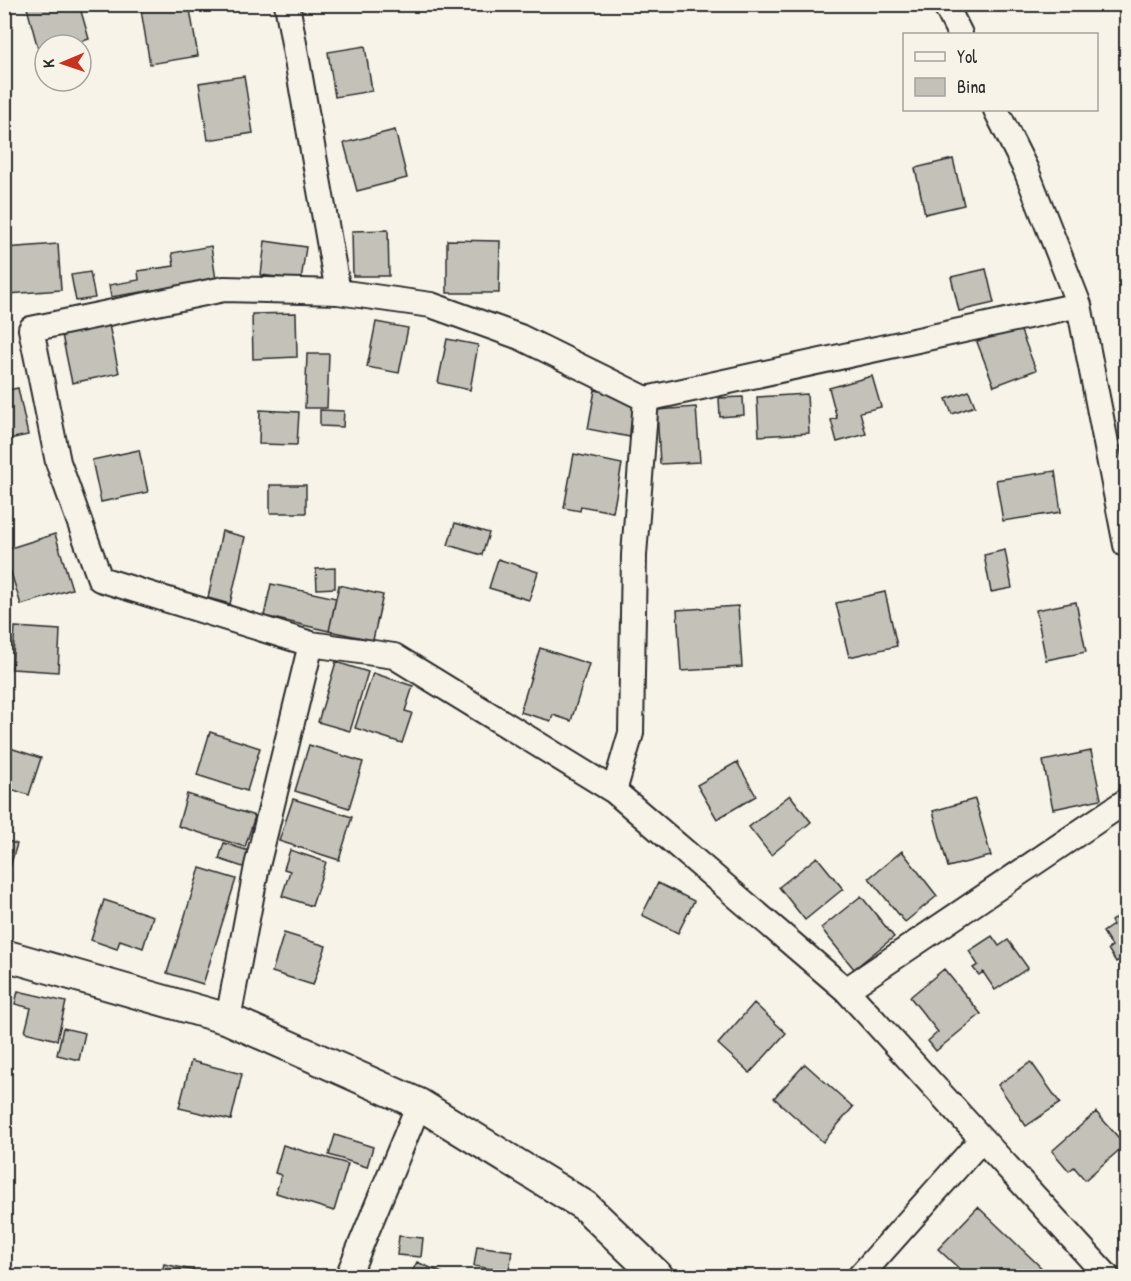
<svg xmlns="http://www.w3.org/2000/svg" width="1131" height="1281" font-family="'Patrick Hand',sans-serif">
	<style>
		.building { fill: #c4c1b9; stroke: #2b2b2b; stroke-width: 1.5 }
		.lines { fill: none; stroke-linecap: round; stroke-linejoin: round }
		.minor-casing { stroke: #2b2b2b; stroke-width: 28 }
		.tertiary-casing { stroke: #2b2b2b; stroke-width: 34 }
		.minor { stroke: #f7f3e8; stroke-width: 24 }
		.tertiary { stroke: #f7f3e8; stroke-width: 30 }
	</style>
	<rect width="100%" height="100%" fill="#f7f3e8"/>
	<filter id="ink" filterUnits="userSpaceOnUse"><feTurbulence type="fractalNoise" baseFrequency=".0167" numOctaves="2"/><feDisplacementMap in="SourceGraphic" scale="12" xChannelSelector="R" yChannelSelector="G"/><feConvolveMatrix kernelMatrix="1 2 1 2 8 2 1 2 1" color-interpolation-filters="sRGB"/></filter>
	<g filter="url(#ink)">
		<path class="building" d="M26,4H79L89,39L69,45H45V48L38,49Z
			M140,4H189L198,56L150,64Z
			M365,46L372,91L335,97L328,52Z
			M244,76L253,133L208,140L199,83Z
			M395,130L407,178L357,191L344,143Z
			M953,159L964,205L925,214L915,168Z
			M388,230L389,276H353L352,231Z
			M447,240L500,241L499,293H447Z
			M265,241L306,247L301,280L261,275Z
			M58,244L61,290L8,294L5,248Z
			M211,246L216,280L111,297L109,285L139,280L138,271L174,266L172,253Z
			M986,269L994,303L959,311L951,277Z
			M90,272L95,298L76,301L71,275Z
			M296,313L297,357L253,359L252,314Z
			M376,322L408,328L399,373L367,367Z
			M109,325L119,373L72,383L62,335Z
			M1019,326L1036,370L994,386L977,342Z
			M447,339L478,345L470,390L438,383Z
			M307,354H329L327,408H305Z
			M872,376L881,407L860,412L866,434L837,442L831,420L837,418L829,388Z
			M18,388L28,435L4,440V391Z
			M595,390L637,399L630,437L588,429Z
			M969,391L975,406L952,414L946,399Z
			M807,394L809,433L759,436L757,397Z
			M743,397L744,415L720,417L719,398Z
			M696,407L700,462L660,464L657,410Z
			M260,410L299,412L297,445L259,444Z
			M320,410L344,411L343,427L320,426Z
			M139,450L148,492L101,502L92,460Z
			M574,454L622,464L613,512L581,506L580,511L564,508Z
			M1055,471L1061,512L1003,521L996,480Z
			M270,485H306V513H270Z
			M455,523L489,533L482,555L448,545Z
			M222,531L245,537L230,604L208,598Z
			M55,534L72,589L21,605L4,550Z
			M1005,550L1012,588L991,592L984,555Z
			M498,559L538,572L529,600L489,588Z
			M335,568V588L317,589L316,569Z
			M271,584L336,598L329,631L264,616Z
			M339,585L383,595L373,640L329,631Z
			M885,592L897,646L849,657L836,603Z
			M1076,602L1086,652L1046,660L1036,610Z
			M738,606L742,667L681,671L677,610Z
			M15,627L60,630L58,672L12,669Z
			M540,648L589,664L571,721L553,715L551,721L520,712Z
			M336,662L368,672L350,731L318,722Z
			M373,673L413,686L405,711L412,713L402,743L355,728Z
			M210,732L260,748L247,791L197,775Z
			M309,745L363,762L349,808L295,791Z
			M4,746L41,758L29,795L4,787Z
			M1091,751L1101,799L1053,809L1043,761Z
			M737,762L756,796L717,819L697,785Z
			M187,794L255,816L245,847L178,826Z
			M790,795L811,822L771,855L749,827Z
			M293,799L352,817L339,860L279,841Z
			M975,799L991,856L948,867L933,811Z
			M4,840L17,844L4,886Z
			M224,843L255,853L249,869L219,859Z
			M290,850L326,862L312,906L282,896L290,871L284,869Z
			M902,851L937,896L905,922L869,878Z
			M817,857L843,889L805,920L779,887Z
			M200,868L236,879L203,984L167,973Z
			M658,883L694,901L678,933L642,915Z
			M861,896L894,937L854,969L821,928Z
			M104,900L153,916L143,948L120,940L117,949L91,940Z
			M1126,911V967L1121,959L1116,962L1108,949L1112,946L1103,932L1113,925L1111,921Z
			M284,933L326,946L313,985L272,972Z
			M992,936L999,946L1008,940L1028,968L995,990L983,972L979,975L973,968L978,965L969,951Z
			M944,969L981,1014L936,1051L928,1041L938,1032L910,997Z
			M18,991L66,1002L57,1040L25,1032L31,1008L15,1004Z
			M754,1003L786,1033L750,1073L718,1044Z
			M63,1028L85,1033L79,1060L57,1055Z
			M191,1061L242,1074L231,1120L179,1108Z
			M1031,1062L1060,1103L1026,1126L998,1085Z
			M805,1064L853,1107L823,1142L774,1098Z
			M1096,1112L1125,1145L1085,1180L1074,1167L1069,1171L1052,1151Z
			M335,1135L373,1147L367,1167L329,1155Z
			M283,1145L348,1164L334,1211L276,1193L281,1175L275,1173Z
			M978,1207L1049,1275L1047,1276H967L938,1249Z
			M399,1236L423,1238L421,1257L397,1255Z
			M477,1246L512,1251L509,1272L474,1266Z
			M417,1262L449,1276H410Z
			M164,1264L214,1275L213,1276H161Z"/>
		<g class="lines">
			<defs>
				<path id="minor" d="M287,4L338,292
					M945,4L960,34
					M996,110L1026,170L1079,305L1126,545
					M1079,305L646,399L520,337L431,305L338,292L224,289L31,329L58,462L100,579L311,644L394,656L614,791L846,990L1107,1276
					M614,791L631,733L634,555L646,399
					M846,990L1126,801
					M228,1019L257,866L311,644
					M348,1276L419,1104
					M860,1276L982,1139"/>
				<path id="tertiary" d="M4,955L228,1019L419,1104L585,1206L658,1276"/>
			</defs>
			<use href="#minor" class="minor-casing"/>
			<use href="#tertiary" class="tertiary-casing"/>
			<use href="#minor" class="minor"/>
			<use href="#tertiary" class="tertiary"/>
		</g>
	</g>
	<rect width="1131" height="1281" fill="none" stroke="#f7f3e8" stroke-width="24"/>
	<rect x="12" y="12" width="1107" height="1257" fill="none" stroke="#2b2b2b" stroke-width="2" filter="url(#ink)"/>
	<rect x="903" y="33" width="195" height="78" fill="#f7f3e8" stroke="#a5a39c" stroke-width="1.5"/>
	<rect x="915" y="52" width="30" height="9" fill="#f7f3e8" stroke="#a5a39c" stroke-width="1.5"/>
	<text x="957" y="63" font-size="18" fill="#2b2b2b">Yol</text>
	<rect x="915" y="78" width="30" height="18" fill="#c4c1b9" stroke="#a5a39c" stroke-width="1.5"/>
	<text x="957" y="93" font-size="18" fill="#2b2b2b">Bina</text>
	<g transform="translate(63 63) rotate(268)"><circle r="28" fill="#f7f3e8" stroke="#a5a39c" stroke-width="1.5"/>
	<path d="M0-4.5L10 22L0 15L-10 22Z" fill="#c8321e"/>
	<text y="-9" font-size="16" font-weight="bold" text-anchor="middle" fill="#2b2b2b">K</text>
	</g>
</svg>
